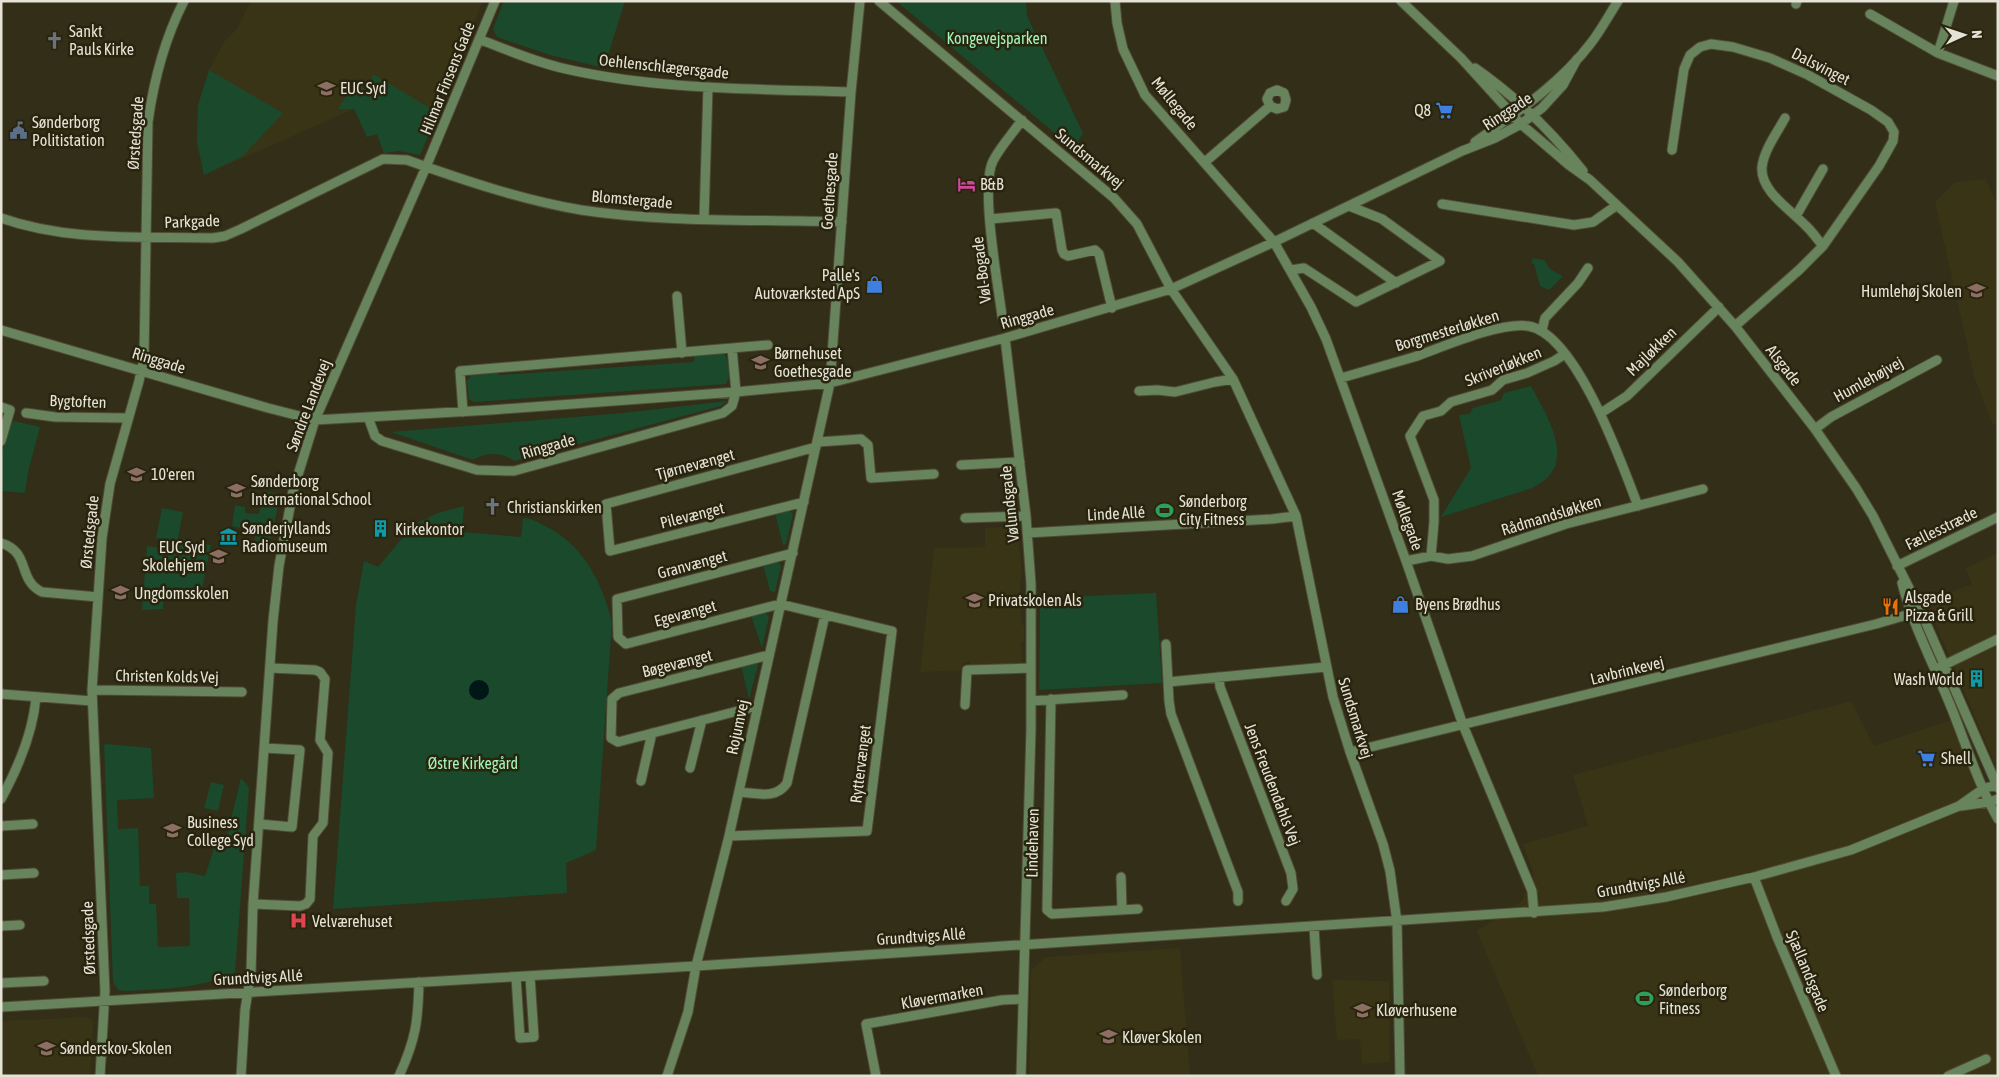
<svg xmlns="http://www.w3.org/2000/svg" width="1999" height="1077" font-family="'Asap Condensed',sans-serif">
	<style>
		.built { fill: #393416 }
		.green { fill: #1a492c }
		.water { fill: #001617 }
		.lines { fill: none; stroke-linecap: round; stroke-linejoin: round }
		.minor-casing { stroke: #4f4b36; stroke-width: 11 }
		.minor { stroke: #68845d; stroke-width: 9 }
		.labels { text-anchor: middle; stroke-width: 5; stroke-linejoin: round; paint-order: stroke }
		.poi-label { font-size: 16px; fill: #e5e3d6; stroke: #28240e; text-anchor: start }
		.park-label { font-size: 16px; fill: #a0f6bb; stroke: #28240e }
		.street-label { font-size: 16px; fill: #e5e3d6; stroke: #28240e }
	</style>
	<rect width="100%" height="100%" fill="#322e18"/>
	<path class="built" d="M251,1H483L420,155L399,151L384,153L377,134L367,137L354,109L204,175L197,142L198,105L209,70L224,42L237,29Z
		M1986,179L1998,206V426L1992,423L1974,376L1935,202L1955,182Z
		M1017,526L1022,574L1020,583L1021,623L1024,626V641L1021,642L1022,664L970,667V662L963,663V670L920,672L934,548L985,547V528Z
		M1998,553V766H1996L1926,602L1972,584L1966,568Z
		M1851,701L1874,746L1956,718L1993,805L1998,804V1076H1538L1477,931L1522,901L1534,874L1523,844L1588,826L1573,775Z
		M1180,948L1190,1076H1029L1031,970L1046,957Z
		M1332,980L1389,981L1390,1062L1362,1064L1360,1039L1337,1040Z
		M87,1017L93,1021L90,1076H1V1021Z"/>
	<path class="green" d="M504,1H625L604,68L550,55L497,37L493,29Z
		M896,1H1026L1027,16L1083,133L1074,149Z
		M209,70L283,113L243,156L204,175L197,142L198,105Z
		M373,74L430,108L437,115L420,155L399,151L384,153L377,134L367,137L354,109H338L354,83L367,90Z
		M1533,258L1544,260L1550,269L1563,276L1549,290L1540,286L1534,264L1531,263Z
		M723,352C730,362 732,373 726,384L474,402L469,399L467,381L472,374L498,369L499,375L694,362L695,354Z
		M1531,386C1548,418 1580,466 1532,488L1441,517L1471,468L1459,415L1470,414L1473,408L1501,400L1504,393Z
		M727,401L721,406L515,461C500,452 487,452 473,460L391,432L623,413Z
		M14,421L40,427L28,472L25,493L1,491C1,473 0,431 14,421Z
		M264,491L281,494L269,544L254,542L256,532L232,526L235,505L245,507V513L259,514Z
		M464,506L462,532L521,537L523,518C531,518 538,522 545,526C583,544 602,582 612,622L596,850L566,863L567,893L333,909L356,605L364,561L378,567L413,525L438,513Z
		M162,508L183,512L177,543L156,538Z
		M789,510L793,514L786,544L783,545L775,513Z
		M180,538L211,545L201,594L180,592L179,599H163V609L142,610L147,546L177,551Z
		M777,560L781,566L775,592L770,591L763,564Z
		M1156,593L1162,683L1039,690L1040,598Z
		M765,611L769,617L762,648L751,615Z
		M755,663L758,665L749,699L741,665Z
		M106,744L151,748L154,798L117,800L118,829L138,828L140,886H149V904H156L158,947L190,946L189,898H177L176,873L186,872L205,876L216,842L225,844L241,778L249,787L235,973C198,989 164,989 125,991L118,990L113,982L104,745Z
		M211,782L224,785L218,811L204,808Z"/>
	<path class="water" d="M469 690a10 10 0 1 1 20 0a10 10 0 1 1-20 0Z"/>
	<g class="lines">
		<defs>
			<path id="minor" d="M879,1L1114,198L1137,224L1171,289L1233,379L1296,516L1333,697L1350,752L1383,844L1390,871L1397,922L1400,1076
				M1115,1L1117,23L1123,49L1145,95L1274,242L1311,307L1326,339L1406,561L1463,725L1532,891L1534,913
				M1401,1L1461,58L1521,124L1569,165L1590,180L1678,262L1735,326L1815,429L1856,488L1873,516L1922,614L1998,788
				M1796,4L1797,1
				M1870,14L1938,53L1998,76
				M479,39C507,50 535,62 566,69C659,90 756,89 851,92
				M1938,53L1954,1
				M1475,68C1515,96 1553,133 1583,171
				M1785,118C1777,133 1764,150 1762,167C1760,191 1791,210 1805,225C1812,231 1817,239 1823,246
				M1475,142C1516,113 1560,84 1591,43C1601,30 1609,15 1618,1
				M1672,150L1684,69L1690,55L1700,47L1711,44L1733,47L1770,58L1808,75L1871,110L1888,122L1894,132L1893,141L1879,166L1823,246L1799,270L1735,326
				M1205,162L1270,106L1277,109L1284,107L1286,100L1284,93L1277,90L1270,93L1267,99L1270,106
				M1442,204L1574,225L1593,222L1617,205
				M1796,216L1823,169
				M1,218C69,242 142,236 213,238L225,236L241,229L383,159L407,160C463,180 522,200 581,210C667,223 755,219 842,222
				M704,219L708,87
				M990,219L1056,213L1062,250L1064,254L1068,256L1095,250L1099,254L1112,308
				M1313,223L1396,283
				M1291,270L1304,268L1356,302L1440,261L1382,219L1349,206
				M677,296L682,353
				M1002,316C998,284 980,186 993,161C1000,147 1013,133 1022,120
				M1,330L268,408L315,420L491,410L736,392L830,383L1005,338L1171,289L1274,242L1462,151L1495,138L1521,124L1542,108L1563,85L1577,59
				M1542,330L1545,318L1578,283L1588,268
				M1005,338L1026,516L1031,584V729L1021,1076
				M1341,378C1365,371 1390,364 1414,357C1443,347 1499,322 1528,326C1576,333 1622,464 1638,506
				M1139,391L1157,390L1175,392L1215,382L1233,379
				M1,407L10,410L1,441
				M463,412L460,371L768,345
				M26,413L55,417L128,418
				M1601,413L1627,396L1719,307
				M368,417L375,436L382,441L477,470L514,471L723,413L732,406L736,392L732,348
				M1815,429L1831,417L1937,360
				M818,442L861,439L868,445L871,478L934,474
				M961,465L1020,462
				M804,502L610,551L606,504L816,447
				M965,518L1026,516
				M1027,533L1272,519L1296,516
				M1,543C31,552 17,580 42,592L98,597
				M1431,556L1434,522V500L1410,436L1423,416L1441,411L1451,402L1492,390L1503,380L1527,373L1554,361L1565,354
				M1406,561L1431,556L1448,559L1472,556L1566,524L1703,489
				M1897,566L1998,517
				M1902,583C1913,626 1934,665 1951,707C1966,744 1978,784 1998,819
				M1166,644L1169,701L1171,714L1238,892V901
				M1940,667L1998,639
				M1219,677L1220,687L1291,873L1293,889L1286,901
				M1168,682L1326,667
				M92,690L242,692
				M1,694L92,701
				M1051,699L1047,910L1052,914L1138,909
				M1031,701L1123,695
				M965,705L967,670L1031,668
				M757,706L618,742L611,738L612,699L619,693L769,655
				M1350,752L1876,624L1910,614
				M690,768L702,720
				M641,781L652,733
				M739,792C756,793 776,800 787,783L825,615
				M1,799C18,768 33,733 36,697
				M1961,806L1989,802L1998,799
				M259,824L292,827L300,750L264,748
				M1,826L33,824
				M729,836L867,831L892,631L780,604L626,644L618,637L617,599L793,553
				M1,875L34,873
				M1121,877L1122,910
				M1754,877L1777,937L1836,1076
				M253,904L300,906L306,904L310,899L313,836L323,823L328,753L320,740L325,679L320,672L315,670L270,668
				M1,926L20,925
				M1314,927L1317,975
				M516,977L520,1038L534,1037L530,976
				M1,983L44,981
				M1,1007L696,966L1603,907L1666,897L1754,877L1851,850L1959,806L1983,789L1998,784
				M100,1076L105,991L92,690L102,538L110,484L139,381L144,358L148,122C154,79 164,40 184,1
				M241,1076L245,1010L251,972L253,904L273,621L279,566L293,491L315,420L426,167L495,1
				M399,1076C416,1039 418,1021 419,982
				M667,1076L688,1012L696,966L729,836L830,383L851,92L860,1
				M876,1076L866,1024L1002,1000L1023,999
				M1948,1076L1986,1059"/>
		</defs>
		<use href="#minor" class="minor-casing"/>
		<use href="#minor" class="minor"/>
	</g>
	<defs>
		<symbol id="church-bare" viewBox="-9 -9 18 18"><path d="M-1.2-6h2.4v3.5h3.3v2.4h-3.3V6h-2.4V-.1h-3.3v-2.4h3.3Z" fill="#6b7280" stroke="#28240e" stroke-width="2.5" paint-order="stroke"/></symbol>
		<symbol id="school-bare" viewBox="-9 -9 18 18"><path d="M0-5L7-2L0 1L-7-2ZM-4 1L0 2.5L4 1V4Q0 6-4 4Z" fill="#8d6e63" stroke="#28240e" stroke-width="2.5" paint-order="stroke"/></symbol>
		<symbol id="supermarket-bare" viewBox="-9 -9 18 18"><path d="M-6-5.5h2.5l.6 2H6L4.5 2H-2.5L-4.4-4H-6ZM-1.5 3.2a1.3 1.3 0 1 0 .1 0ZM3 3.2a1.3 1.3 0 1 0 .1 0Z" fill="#3f7fe0" stroke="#28240e" stroke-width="2.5" paint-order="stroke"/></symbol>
		<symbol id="civic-bare" viewBox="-9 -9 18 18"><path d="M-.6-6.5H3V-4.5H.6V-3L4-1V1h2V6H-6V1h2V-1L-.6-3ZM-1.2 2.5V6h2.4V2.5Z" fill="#5c6f8a" stroke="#28240e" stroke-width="2.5" paint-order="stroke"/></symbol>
		<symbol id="hotel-bare" viewBox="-9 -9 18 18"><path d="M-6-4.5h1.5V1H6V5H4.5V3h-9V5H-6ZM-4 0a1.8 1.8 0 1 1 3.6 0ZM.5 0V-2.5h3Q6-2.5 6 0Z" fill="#d1479c" stroke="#28240e" stroke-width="2.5" paint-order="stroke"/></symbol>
		<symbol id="shop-bare" viewBox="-9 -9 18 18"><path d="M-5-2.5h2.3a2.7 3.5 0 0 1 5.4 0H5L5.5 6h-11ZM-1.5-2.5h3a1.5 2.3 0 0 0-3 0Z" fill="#3f7fe0" stroke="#28240e" stroke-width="2.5" paint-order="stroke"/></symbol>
		<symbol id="stadium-bare" viewBox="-9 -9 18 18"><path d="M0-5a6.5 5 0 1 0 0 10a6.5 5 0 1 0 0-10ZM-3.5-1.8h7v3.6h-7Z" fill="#2e9e5b" stroke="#28240e" stroke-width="2.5" paint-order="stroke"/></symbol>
		<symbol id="building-bare" viewBox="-9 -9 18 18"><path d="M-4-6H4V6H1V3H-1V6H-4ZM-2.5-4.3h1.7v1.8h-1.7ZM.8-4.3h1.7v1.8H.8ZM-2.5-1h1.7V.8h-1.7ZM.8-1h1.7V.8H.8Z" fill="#0f9aa8" stroke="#28240e" stroke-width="2.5" paint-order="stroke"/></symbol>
		<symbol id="museum-bare" viewBox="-9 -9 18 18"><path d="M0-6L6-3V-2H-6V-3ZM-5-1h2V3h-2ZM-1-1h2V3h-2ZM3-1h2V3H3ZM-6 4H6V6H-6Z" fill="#0f9aa8" stroke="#28240e" stroke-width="2.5" paint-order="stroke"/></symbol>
		<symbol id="restaurant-bare" viewBox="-9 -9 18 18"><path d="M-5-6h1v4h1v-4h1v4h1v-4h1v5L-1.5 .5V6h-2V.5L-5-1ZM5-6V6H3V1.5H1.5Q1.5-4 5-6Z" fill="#e8710a" stroke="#28240e" stroke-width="2.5" paint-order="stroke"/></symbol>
		<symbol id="hospital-bare" viewBox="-9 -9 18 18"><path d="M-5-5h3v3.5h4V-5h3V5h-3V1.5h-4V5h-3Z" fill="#e0444e" stroke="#28240e" stroke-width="2.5" paint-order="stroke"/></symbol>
	</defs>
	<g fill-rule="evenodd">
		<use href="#church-bare" x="42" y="28" width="25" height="25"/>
		<use href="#school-bare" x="314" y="76" width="25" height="25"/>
		<use href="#supermarket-bare" x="1432" y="98" width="25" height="25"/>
		<use href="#civic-bare" x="6" y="118" width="25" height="25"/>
		<use href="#hotel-bare" x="954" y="172" width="25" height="25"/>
		<use href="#shop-bare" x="862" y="272" width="25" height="25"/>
		<use href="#school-bare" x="1964" y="278" width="25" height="25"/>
		<use href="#school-bare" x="748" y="350" width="25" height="25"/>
		<use href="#school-bare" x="124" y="462" width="25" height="25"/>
		<use href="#school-bare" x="224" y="478" width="25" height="25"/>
		<use href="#church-bare" x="480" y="494" width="25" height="25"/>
		<use href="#stadium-bare" x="1152" y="498" width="25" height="25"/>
		<use href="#building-bare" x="368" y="516" width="25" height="25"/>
		<use href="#museum-bare" x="216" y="524" width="25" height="25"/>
		<use href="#school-bare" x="206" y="544" width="25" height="25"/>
		<use href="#school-bare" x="108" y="580" width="25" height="25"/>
		<use href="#school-bare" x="962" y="588" width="25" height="25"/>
		<use href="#shop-bare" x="1388" y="592" width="25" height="25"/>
		<use href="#restaurant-bare" x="1878" y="594" width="25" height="25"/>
		<use href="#building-bare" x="1964" y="666" width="25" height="25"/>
		<use href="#supermarket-bare" x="1914" y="746" width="25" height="25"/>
		<use href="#school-bare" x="160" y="818" width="25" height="25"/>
		<use href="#hospital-bare" x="286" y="908" width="25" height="25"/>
		<use href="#stadium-bare" x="1632" y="986" width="25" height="25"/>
		<use href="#school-bare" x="1350" y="998" width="25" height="25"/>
		<use href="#school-bare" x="1096" y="1024" width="25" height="25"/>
		<use href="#school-bare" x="34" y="1036" width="25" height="25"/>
	</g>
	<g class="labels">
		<g class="poi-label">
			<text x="69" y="37">Sankt<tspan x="69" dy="18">Pauls Kirke</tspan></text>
			<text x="340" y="94">EUC Syd</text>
			<text x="1431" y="116" text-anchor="end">Q8</text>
			<text x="32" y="128">Sønderborg<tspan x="32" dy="18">Politistation</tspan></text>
			<text x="980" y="190">B&amp;B</text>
			<text x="860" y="281" text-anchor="end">Palle's<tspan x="860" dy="18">Autoværksted ApS</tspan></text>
			<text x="1962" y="297" text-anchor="end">Humlehøj Skolen</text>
			<text x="774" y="359">Børnehuset<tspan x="774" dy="18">Goethesgade</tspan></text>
			<text x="151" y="480">10'eren</text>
			<text x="251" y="487">Sønderborg<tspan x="251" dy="18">International School</tspan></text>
			<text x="1179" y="507">Sønderborg<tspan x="1179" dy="18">City Fitness</tspan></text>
			<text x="507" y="513">Christianskirken</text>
			<text x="242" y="534">Sønderjyllands<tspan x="242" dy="18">Radiomuseum</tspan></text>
			<text x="395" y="535">Kirkekontor</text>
			<text x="205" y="553" text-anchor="end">EUC Syd<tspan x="205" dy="18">Skolehjem</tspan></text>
			<text x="134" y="599">Ungdomsskolen</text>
			<text x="1905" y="603">Alsgade<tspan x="1905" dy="18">Pizza &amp; Grill</tspan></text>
			<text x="988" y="606">Privatskolen Als</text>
			<text x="1415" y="610">Byens Brødhus</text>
			<text x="1963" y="685" text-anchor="end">Wash World</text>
			<text x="1941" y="764">Shell</text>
			<text x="187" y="828">Business<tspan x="187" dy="18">College Syd</tspan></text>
			<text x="312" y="927">Velværehuset</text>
			<text x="1659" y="996">Sønderborg<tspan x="1659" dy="18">Fitness</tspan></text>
			<text x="1376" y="1016">Kløverhusene</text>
			<text x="1122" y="1043">Kløver Skolen</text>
			<text x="60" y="1054">Sønderskov-Skolen</text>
		</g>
		<g class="park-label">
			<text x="997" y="44">Kongevejsparken</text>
			<text x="473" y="769">Østre Kirkegård</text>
		</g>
		<g class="street-label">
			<text transform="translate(664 66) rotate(6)" y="6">Oehlenschlægersgade</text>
			<text transform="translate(1821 66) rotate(27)" y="6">Dalsvinget</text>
			<text transform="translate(447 78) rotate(-68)" y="6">Hilmar Finsens Gade</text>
			<text transform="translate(1175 103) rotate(51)" y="6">Møllegade</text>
			<text transform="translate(1507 111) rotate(-33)" y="6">Ringgade</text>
			<text transform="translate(135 133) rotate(-86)" y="6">Ørstedsgade</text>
			<text transform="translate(1090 158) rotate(40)" y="6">Sundsmarkvej</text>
			<text transform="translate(829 191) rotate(-86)" y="6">Goethesgade</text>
			<text transform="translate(632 199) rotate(5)" y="6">Blomstergade</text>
			<text transform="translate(192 221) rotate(-2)" y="6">Parkgade</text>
			<text transform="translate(981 270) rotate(-97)" y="6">Vøl-Bogade</text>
			<text transform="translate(1027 316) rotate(-16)" y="6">Ringgade</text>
			<text transform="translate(1447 330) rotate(-17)" y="6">Borgmesterløkken</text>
			<text transform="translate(1651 351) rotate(-44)" y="6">Majløkken</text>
			<text transform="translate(159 360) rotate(17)" y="6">Ringgade</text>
			<text transform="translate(1784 365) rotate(52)" y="6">Alsgade</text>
			<text transform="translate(1503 366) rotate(-22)" y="6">Skriverløkken</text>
			<text transform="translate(1868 379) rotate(-29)" y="6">Humlehøjvej</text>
			<text transform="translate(78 401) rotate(2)" y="6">Bygtoften</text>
			<text transform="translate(308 405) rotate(-69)" y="6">Søndre Landevej</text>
			<text transform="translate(548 446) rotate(-16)" y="6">Ringgade</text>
			<text transform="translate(695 464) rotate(-15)" y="6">Tjørnevænget</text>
			<text transform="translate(1009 504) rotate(-96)" y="6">Vølundsgade</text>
			<text transform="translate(1116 513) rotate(-3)" y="6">Linde Allé</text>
			<text transform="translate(692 515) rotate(-14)" y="6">Pilevænget</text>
			<text transform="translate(1551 515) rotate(-17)" y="6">Rådmandsløkken</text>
			<text transform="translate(1408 520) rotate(70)" y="6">Møllegade</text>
			<text transform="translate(1941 528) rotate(-26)" y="6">Fællesstræde</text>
			<text transform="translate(89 532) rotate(-84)" y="6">Ørstedsgade</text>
			<text transform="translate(692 564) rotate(-15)" y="6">Granvænget</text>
			<text transform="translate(685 613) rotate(-15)" y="6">Egevænget</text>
			<text transform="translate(677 663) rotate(-14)" y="6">Bøgevænget</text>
			<text transform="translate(1627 670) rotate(-14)" y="6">Lavbrinkevej</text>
			<text transform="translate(167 676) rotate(1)" y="6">Christen Kolds Vej</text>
			<text transform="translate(1356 718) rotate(73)" y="6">Sundsmarkvej</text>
			<text transform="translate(737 727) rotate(-78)" y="6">Rojumvej</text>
			<text transform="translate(860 764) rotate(-83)" y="6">Ryttervænget</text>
			<text transform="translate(1273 784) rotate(69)" y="6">Jens Freudendahls Vej</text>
			<text transform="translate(1032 843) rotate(-89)" y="6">Lindehaven</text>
			<text transform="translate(1641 884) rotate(-10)" y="6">Grundtvigs Allé</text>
			<text transform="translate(921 936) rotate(-4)" y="6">Grundtvigs Allé</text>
			<text transform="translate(88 938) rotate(-92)" y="6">Ørstedsgade</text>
			<text transform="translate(1808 971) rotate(67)" y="6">Sjællandsgade</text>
			<text transform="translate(258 977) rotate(-3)" y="6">Grundtvigs Allé</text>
			<text transform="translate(942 996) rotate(-10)" y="6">Kløvermarken</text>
		</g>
	</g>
	<rect width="1999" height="1077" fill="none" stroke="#e5e3d6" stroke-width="5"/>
	<g transform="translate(1964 35) rotate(87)" stroke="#28240e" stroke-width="4" paint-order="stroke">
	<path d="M0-4L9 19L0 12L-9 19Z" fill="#e5e3d6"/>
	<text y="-8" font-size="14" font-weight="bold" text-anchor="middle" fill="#e5e3d6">N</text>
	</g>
</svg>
